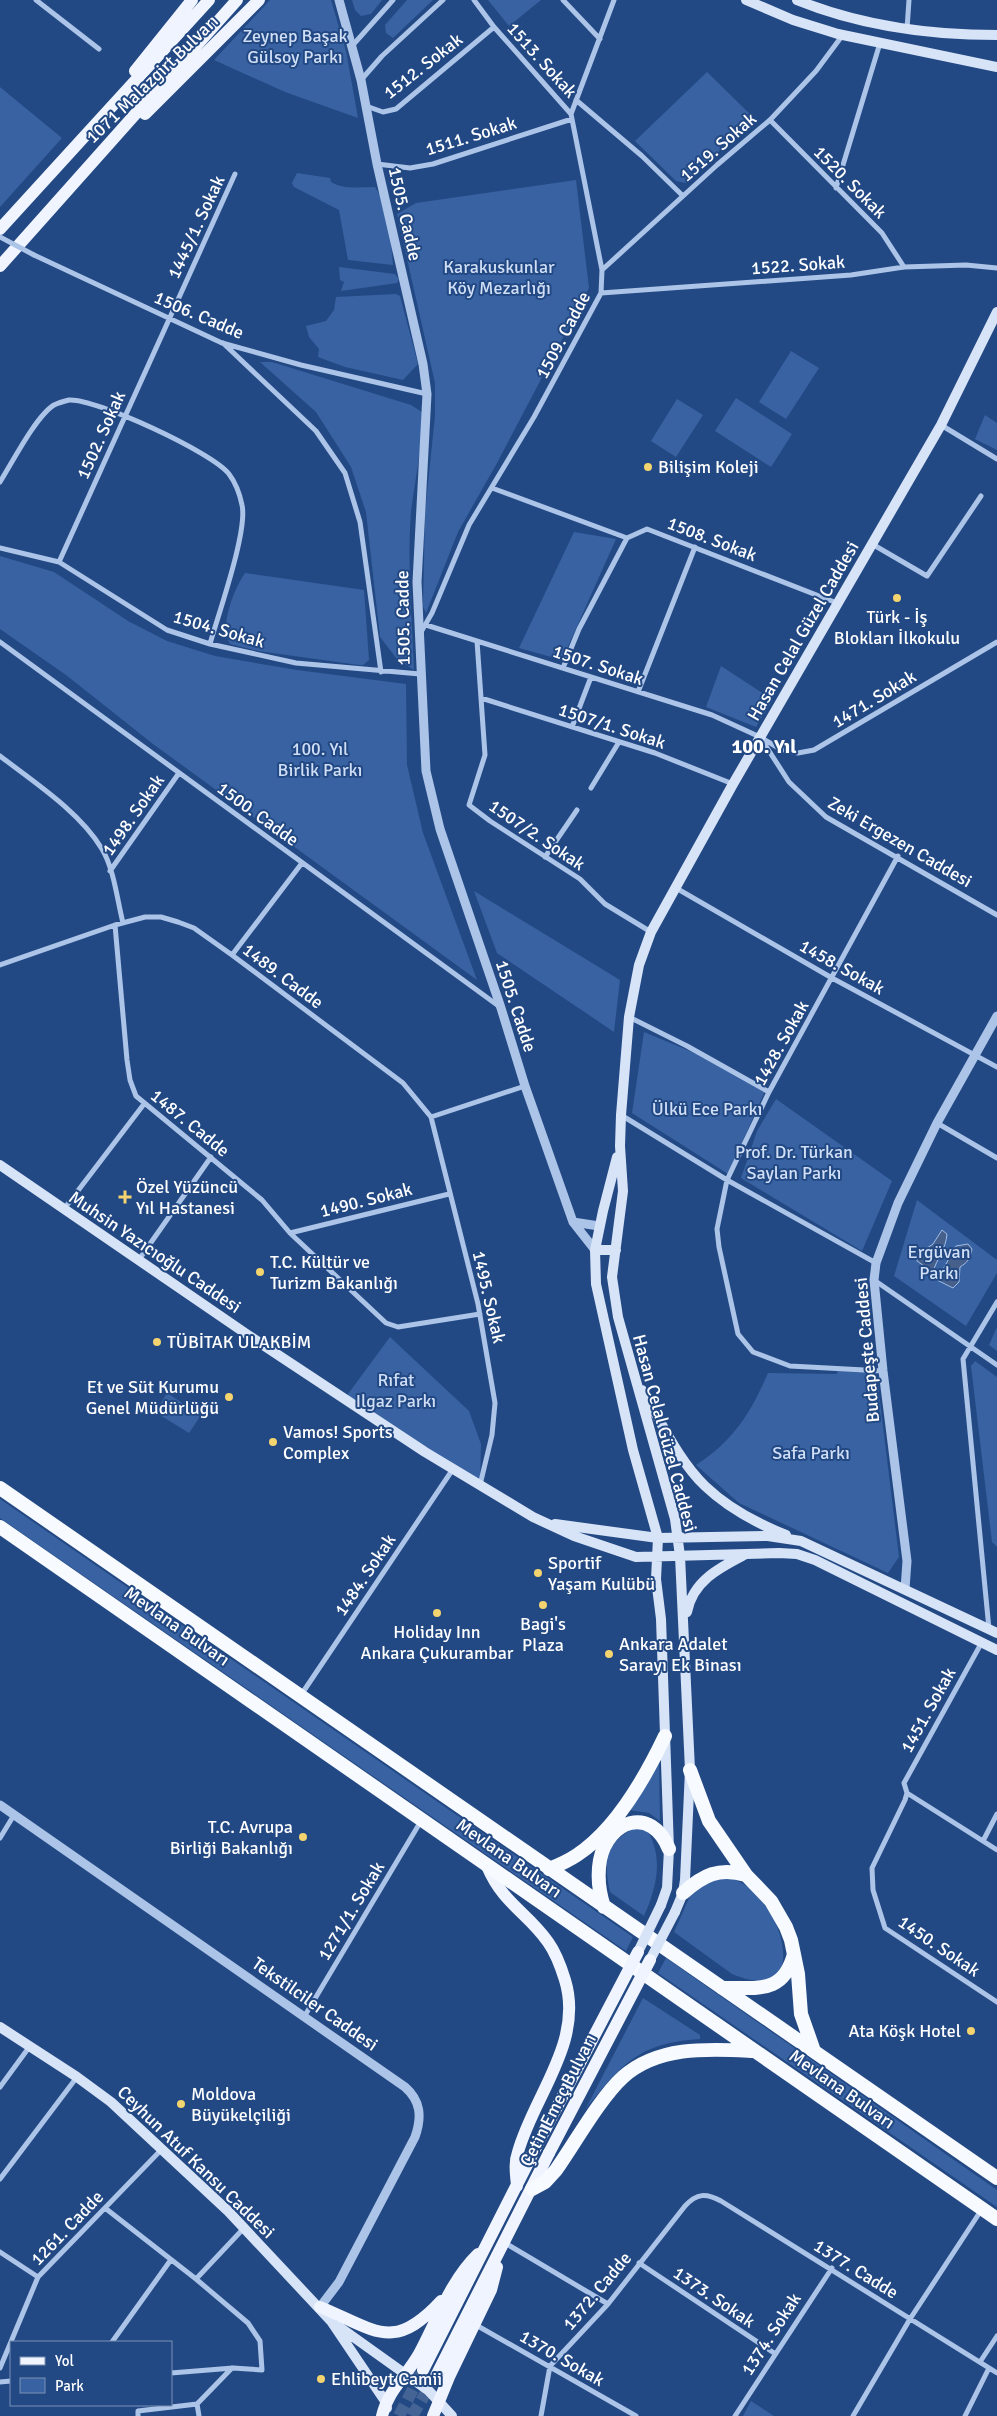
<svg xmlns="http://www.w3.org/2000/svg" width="997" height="2416" font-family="Signika,sans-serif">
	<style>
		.green { fill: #3862a1 }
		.water { fill: #46608b; stroke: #a0bee9 }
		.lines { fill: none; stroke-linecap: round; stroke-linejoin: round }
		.primary-tunnel { stroke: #446496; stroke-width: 12; stroke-dasharray: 12 6; stroke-linecap: butt }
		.minor { stroke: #acc4e8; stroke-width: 5 }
		.tertiary { stroke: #acc4e8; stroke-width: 9 }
		.secondary { stroke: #d7e3f7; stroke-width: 10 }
		.primary { stroke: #eff4fe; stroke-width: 12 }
		.trunk { stroke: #f7fafe; stroke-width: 14 }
		.minor-bridge { stroke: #acc4e8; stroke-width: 5 }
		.secondary-bridge { stroke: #d7e3f7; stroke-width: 10 }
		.primary-bridge { stroke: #eff4fe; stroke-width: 12 }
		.poi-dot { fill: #f3d46f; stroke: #234984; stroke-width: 2 }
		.labels { text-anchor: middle; stroke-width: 4; stroke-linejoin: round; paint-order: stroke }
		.park-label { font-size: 18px; fill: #d0dff6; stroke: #234984 }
		.street-label { font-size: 18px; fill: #fff; stroke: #234984 }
		.poi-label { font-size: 18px; fill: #fff; stroke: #234984; text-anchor: start }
		.quarter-label { font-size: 20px; font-weight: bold; fill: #fff; stroke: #234984 }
	</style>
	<rect width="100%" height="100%" fill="#234984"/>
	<path class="green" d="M270,0H331L346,51L358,118L285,92L214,60Z
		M352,0H382L371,14L361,16L355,10Z
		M407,0H433L393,38L386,33L385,25Z
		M488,0H541L509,26Z
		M707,72L754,118L686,183L676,181L635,141Z
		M0,87L62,138L0,207Z
		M297,173L330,178L331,182C344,190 360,187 375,187C389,207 391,241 393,265L348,260L339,210L294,187L292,183Z
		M576,180L589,288L497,463L458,532L426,613L423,606L425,512L435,416V383L397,214L416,203Z
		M339,267L395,274L399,279L397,283L341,291L344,282L340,280Z
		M396,294L400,296L418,364L403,380L345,367L318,357L319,349L309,337L306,326L326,321L334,310L336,297Z
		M791,351L819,368L786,419L759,402Z
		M260,362H272L411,405L422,412C423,446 415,478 411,512C407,564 412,618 414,670L397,659L380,637L366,512L351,467L316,412Z
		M736,398L792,434L771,467L715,431Z
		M677,399L703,415L676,457L651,441Z
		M985,415L997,423V450L975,439Z
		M574,532L616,539L562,660L519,648Z
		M0,556L54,572L128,621L167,641L215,656L297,670L406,684L407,765L423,833L477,980L153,744L66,675L0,629Z
		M245,573L364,590L369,660L363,665H359L258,651L230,644C219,626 234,589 245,573Z
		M721,666L773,700L756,727L706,707Z
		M474,891L620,980L614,1032L497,953Z
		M644,1032L702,1056L765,1091L728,1174L632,1113Z
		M776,1099L892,1181L862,1251L741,1178L757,1131Z
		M917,1200L997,1260V1273L966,1326L894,1276Z
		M997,1327V1351L989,1345Z
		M390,1337L469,1411L481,1444L480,1486L345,1398Z
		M975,1361L997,1377V1547L992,1542L971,1366Z
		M838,1369H876L899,1557L888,1573L739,1503L696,1465C734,1440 750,1414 768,1373L837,1374Z
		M167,1393L201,1415L189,1433L155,1412Z
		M0,1499L633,1937L626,1951L0,1518Z
		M659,1759L660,1821L649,1813L629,1810Z
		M636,1827L648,1832C664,1859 656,1889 644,1916L610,1892C603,1860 606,1842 636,1827Z
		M728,1876C738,1881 747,1885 755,1892C786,1922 807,2005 732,1974L674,1932L694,1887Z
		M666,1958L997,2190V2207L658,1973Z
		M643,1998L700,2035V2039C638,2043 622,2064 585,2110Z
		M751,2401L774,2416H743Z"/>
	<path class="water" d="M942,1230L947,1234C946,1249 937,1258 933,1272L925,1275L924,1266L917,1261V1255L933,1244Z
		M968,1244L972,1249C970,1259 968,1262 960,1267L959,1282L953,1288L937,1280L956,1246Z"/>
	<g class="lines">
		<path class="primary-tunnel" d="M399,2416L423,2370
			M412,2416L436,2376"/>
		<path class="minor" d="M36,0L99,49
			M474,0L494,27L571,114
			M563,0L600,39
			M907,29L909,0
			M352,46L393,0
			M361,80L382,56L443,0
			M576,100L642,156L683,196
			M366,106L383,112L396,109L494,27
			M770,120L882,233L904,267
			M377,164L410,168L433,164L572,119
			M836,188L880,43
			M34,255L222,343L301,365L427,394
			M602,270L717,165L770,120L816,71L842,36
			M601,293L851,275L904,267L966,265L997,268
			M223,343L316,431L345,473L360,522L381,672
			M941,425L997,459
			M0,482C12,463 36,416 54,405C58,403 65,401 69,400C95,398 212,452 229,474C235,482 240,495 242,505C248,531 218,615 210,644
			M492,488L627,538L647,529L837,603
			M872,544L927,576L981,496
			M0,548L59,562L167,630L210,644L296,663L420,674
			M59,562L235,174
			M426,625L712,715L760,737L780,749L798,753L814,750L997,642
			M421,632L432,613L469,525L534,417L601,293L602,270L571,114L614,0
			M477,641L485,755L469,805L490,821L580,879L605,904L651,932
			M0,642L500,1007
			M563,668L579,629L627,538
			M638,692L695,547
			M481,698L655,753L733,784
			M572,727L591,677
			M762,740L789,782L826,817L997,915
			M0,756C34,782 80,812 102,849C114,869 117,899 123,923
			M591,788L619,742
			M545,857L577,810
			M110,871L179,773
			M676,888L832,978L997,1067
			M115,925L127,1060L130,1080L136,1096L262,1200L290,1233L386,1323L398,1327L480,1314
			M232,955L302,863
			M0,965L115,925L145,917H161L178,922L194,928L232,955L403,1083L431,1117L525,1086
			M629,1017L687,1046L769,1092
			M621,1115L727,1180L876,1263
			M431,1117L478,1304L495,1403L492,1435L480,1485
			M937,1123L997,1158
			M64,1209L144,1104
			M290,1233L449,1194
			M138,1261L211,1157
			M874,1280L997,1365
			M883,1371L790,1366L753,1352L738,1334L719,1247L717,1229L727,1180L769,1092L898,856
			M989,1629L963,1359L997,1302
			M982,1642L904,1783L907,1793L905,1800L872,1868L873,1890L885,1928L997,2002
			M301,1695L453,1469
			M907,1793L997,1850
			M0,1838L14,1815
			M983,1841L997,1814
			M304,2017L421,1821
			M0,2087L30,2046
			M0,2179L77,2077
			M105,2208L196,2279L248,2323L260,2341L262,2370L233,2368L171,2373
			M505,2243L608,2304
			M0,2252L38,2277
			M639,2263L774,2353
			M196,2279L244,2228
			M476,2325L636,2416
			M112,2342L170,2261
			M980,2362L997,2336
			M0,2368L38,2277L162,2149
			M0,2382L11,2381
			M138,2416V2411L197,2404
			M199,2416L197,2404L232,2368
			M541,2416L550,2366L608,2304L685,2206C697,2193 706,2193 721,2201L997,2373
			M735,2416L832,2268
			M853,2416L910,2319L982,2209
			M965,2416L989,2368"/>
		<path class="tertiary" d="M339,0L361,80L377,164L423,364L427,394L417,582L426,771L440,829L501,1008L525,1086L573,1222L595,1250
			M573,1222L599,1226
			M905,1589L907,1561L883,1371L874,1280L876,1263L898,1203L937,1123L997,1016
			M0,1805L405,2087C421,2101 422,2117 415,2137L339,2282L320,2307"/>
		<path class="secondary" d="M746,0L793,20L838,34L997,67
			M797,0C861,26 928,35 997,35
			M617,1157L603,1211L595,1250L596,1284L633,1450L658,1538L656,1579L661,1619L669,1849L667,1888L661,1905
			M0,1165L248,1335L425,1452L533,1517L574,1536L636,1557L779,1553L797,1554L815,1560L997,1650
			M595,1250H616
			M642,1390C661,1421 678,1460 705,1486C728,1508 756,1523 786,1535
			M555,1524L658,1538L768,1536L801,1541L997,1633
			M687,1612C693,1581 719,1568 744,1555
			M675,1912L683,1893L685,1880L690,1770L680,1556L675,1519L618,1317L612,1277L623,1191L620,1146L621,1115L629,1017L639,965L651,932L733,784L941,425L997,312
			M0,2027L77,2077L111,2102L228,2211L331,2321L385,2401L387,2408
			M338,2326L429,2391L452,2416"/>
		<path class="primary" d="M135,71L192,0
			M145,114L259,0
			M0,229L209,0
			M0,266L237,0
			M487,1866C503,1904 527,1912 548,1942C556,1953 561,1967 565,1980C584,2042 534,2095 518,2152C514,2163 516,2174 517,2186
			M320,2307C376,2330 393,2353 441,2301
			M423,2370L536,2147
			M436,2376L549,2153
			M382,2416C388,2390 406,2377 419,2354C437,2321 450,2281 478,2254
			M433,2416L449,2377L491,2290L497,2267"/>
		<path class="trunk" d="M0,1488L997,2178
			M0,1527L997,2219
			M690,1770L709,1821L746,1875L771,1901L786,1927L791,1940L798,1974L801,2014L814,2051
			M549,1869C559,1865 568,1861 577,1855C615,1830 646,1776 665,1736
			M683,1893C703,1875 719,1867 746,1875
			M604,1907C599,1892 597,1877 600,1860C608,1820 651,1805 669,1849
			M722,1988C757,1987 783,1995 794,1954
			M532,2189L545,2182L556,2170C575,2143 600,2098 623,2077C659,2045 710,2049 754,2051"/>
		<path class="minor-bridge" d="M0,237L34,255"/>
		<path class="secondary-bridge" d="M638,1952L661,1905
			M650,1960L675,1912"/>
		<path class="primary-bridge" d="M536,2147L638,1952
			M549,2153L650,1960"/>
	</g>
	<g class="poi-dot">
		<circle cx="648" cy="467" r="5"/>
		<circle cx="897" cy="598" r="5"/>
		<path d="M122.5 1189.5h5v5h5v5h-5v5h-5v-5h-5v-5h5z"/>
		<circle cx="260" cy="1272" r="5"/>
		<circle cx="157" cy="1342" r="5"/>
		<circle cx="229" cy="1397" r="5"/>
		<circle cx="273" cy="1442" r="5"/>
		<circle cx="538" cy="1573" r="5"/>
		<circle cx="543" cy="1605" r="5"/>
		<circle cx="437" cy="1613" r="5"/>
		<circle cx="609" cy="1654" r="5"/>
		<circle cx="303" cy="1837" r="5"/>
		<circle cx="971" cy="2031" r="5"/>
		<circle cx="181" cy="2104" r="5"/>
		<circle cx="321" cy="2379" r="5"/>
	</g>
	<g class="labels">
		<g class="park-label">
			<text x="295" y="42">Zeynep Başak<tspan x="295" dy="21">Gülsoy Parkı</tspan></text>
			<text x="499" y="273">Karakuskunlar<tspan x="499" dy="21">Köy Mezarlığı</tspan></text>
			<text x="320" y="755">100. Yıl<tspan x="320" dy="21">Birlik Parkı</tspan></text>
			<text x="707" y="1115">Ülkü Ece Parkı</text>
			<text x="794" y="1158">Prof. Dr. Türkan<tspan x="794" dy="21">Saylan Parkı</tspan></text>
			<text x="939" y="1258">Ergüvan<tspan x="939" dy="21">Parkı</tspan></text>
			<text x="396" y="1386">Rıfat<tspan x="396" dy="21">Ilgaz Parkı</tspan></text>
			<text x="811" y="1459">Safa Parkı</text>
		</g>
		<g class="street-label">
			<text transform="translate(542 60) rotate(48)" y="6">1513. Sokak</text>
			<text transform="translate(423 66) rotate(-38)" y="6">1512. Sokak</text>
			<text transform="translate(152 79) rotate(-44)" y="6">1071 Malazgirt Bulvarı</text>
			<text transform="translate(471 136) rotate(-17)" y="6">1511. Sokak</text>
			<text transform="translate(718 147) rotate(-41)" y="6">1519. Sokak</text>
			<text transform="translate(850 182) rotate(45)" y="6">1520. Sokak</text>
			<text transform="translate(405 214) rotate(77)" y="6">1505. Cadde</text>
			<text transform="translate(196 227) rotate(-65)" y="6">1445/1. Sokak</text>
			<text transform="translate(798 265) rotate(-4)" y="6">1522. Sokak</text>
			<text transform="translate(199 315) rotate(23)" y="6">1506. Cadde</text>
			<text transform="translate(563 335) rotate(-62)" y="6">1509. Cadde</text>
			<text transform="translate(101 435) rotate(-66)" y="6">1502. Sokak</text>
			<text transform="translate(712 539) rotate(21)" y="6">1508. Sokak</text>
			<text transform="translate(403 618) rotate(-91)" y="6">1505. Cadde</text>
			<text transform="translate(219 629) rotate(16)" y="6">1504. Sokak</text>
			<text transform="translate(803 631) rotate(-60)" y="6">Hasan Celal Güzel Caddesi</text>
			<text transform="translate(598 665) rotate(18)" y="6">1507. Sokak</text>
			<text transform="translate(874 699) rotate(-31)" y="6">1471. Sokak</text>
			<text transform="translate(612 726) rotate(18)" y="6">1507/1. Sokak</text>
			<text transform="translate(258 814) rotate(36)" y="6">1500. Cadde</text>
			<text transform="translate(133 815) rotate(-55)" y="6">1498. Sokak</text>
			<text transform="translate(537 835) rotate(34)" y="6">1507/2. Sokak</text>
			<text transform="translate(900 842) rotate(30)" y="6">Zeki Ergezen Caddesi</text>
			<text transform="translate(842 967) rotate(29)" y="6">1458. Sokak</text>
			<text transform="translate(283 976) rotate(37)" y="6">1489. Cadde</text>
			<text transform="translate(516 1006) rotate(72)" y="6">1505. Cadde</text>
			<text transform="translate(781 1043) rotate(-61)" y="6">1428. Sokak</text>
			<text transform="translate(190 1123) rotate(39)" y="6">1487. Cadde</text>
			<text transform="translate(366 1200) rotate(-14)" y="6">1490. Sokak</text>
			<text transform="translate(155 1252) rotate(34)" y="6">Muhsin Yazıcıoğlu Caddesi</text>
			<text transform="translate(489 1297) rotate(77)" y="6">1495. Sokak</text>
			<text transform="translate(867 1350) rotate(-95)" y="6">Budapeşte Caddesi</text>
			<text transform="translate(665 1433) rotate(75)" y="6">Hasan Celal Güzel Caddesi</text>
			<text transform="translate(365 1575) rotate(-56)" y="6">1484. Sokak</text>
			<text transform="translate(177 1626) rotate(35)" y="6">Mevlana Bulvarı</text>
			<text transform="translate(928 1710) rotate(-61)" y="6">1451. Sokak</text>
			<text transform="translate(509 1858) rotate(35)" y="6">Mevlana Bulvarı</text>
			<text transform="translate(351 1911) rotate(-59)" y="6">1271/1. Sokak</text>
			<text transform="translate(939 1946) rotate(34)" y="6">1450. Sokak</text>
			<text transform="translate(315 2004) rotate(35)" y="6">Tekstilciler Caddesi</text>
			<text transform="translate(842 2089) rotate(35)" y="6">Mevlana Bulvarı</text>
			<text transform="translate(558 2100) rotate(-63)" y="6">Çetin Emeç Bulvarı</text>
			<text transform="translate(196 2162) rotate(44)" y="6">Ceyhun Atuf Kansu Caddesi</text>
			<text transform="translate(67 2228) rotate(-46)" y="6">1261. Cadde</text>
			<text transform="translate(856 2269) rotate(32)" y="6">1377. Cadde</text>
			<text transform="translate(597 2291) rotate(-50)" y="6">1372. Cadde</text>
			<text transform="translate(714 2297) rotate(34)" y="6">1373. Sokak</text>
			<text transform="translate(771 2334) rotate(-57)" y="6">1374. Sokak</text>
			<text transform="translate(562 2358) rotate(30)" y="6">1370. Sokak</text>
		</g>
		<g class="poi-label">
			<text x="658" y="473">Bilişim Koleji</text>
			<text x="897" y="623" text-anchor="middle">Türk - İş<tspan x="897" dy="21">Blokları İlkokulu</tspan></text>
			<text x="136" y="1193">Özel Yüzüncü<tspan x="136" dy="21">Yıl Hastanesi</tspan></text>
			<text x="270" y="1268">T.C. Kültür ve<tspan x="270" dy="21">Turizm Bakanlığı</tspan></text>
			<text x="167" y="1348">TÜBİTAK ULAKBİM</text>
			<text x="219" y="1393" text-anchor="end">Et ve Süt Kurumu<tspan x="219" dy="21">Genel Müdürlüğü</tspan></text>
			<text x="283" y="1438">Vamos! Sports<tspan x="283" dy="21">Complex</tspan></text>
			<text x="548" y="1569">Sportif<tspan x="548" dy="21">Yaşam Kulübü</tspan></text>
			<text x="543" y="1630" text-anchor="middle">Bagi's<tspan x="543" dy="21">Plaza</tspan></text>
			<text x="437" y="1638" text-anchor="middle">Holiday Inn<tspan x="437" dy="21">Ankara Çukurambar</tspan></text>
			<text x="619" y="1650">Ankara Adalet<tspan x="619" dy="21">Sarayı Ek Binası</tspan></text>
			<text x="293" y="1833" text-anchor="end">T.C. Avrupa<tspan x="293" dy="21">Birliği Bakanlığı</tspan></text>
			<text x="961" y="2037" text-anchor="end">Ata Köşk Hotel</text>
			<text x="191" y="2100">Moldova<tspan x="191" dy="21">Büyükelçiliği</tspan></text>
			<text x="331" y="2385">Ehlibeyt Camii</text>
		</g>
		<g class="quarter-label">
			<text x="764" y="753">100. Yıl</text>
		</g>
	</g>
	<rect x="10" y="2341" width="162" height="65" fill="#234984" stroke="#7b92b5"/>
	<rect x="20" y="2357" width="25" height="8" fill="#eff4fe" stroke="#7b92b5"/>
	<text x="55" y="2366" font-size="15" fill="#ffffff">Yol</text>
	<rect x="20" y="2378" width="25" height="15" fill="#3862a1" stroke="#7b92b5"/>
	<text x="55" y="2391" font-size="15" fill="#ffffff">Park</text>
</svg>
